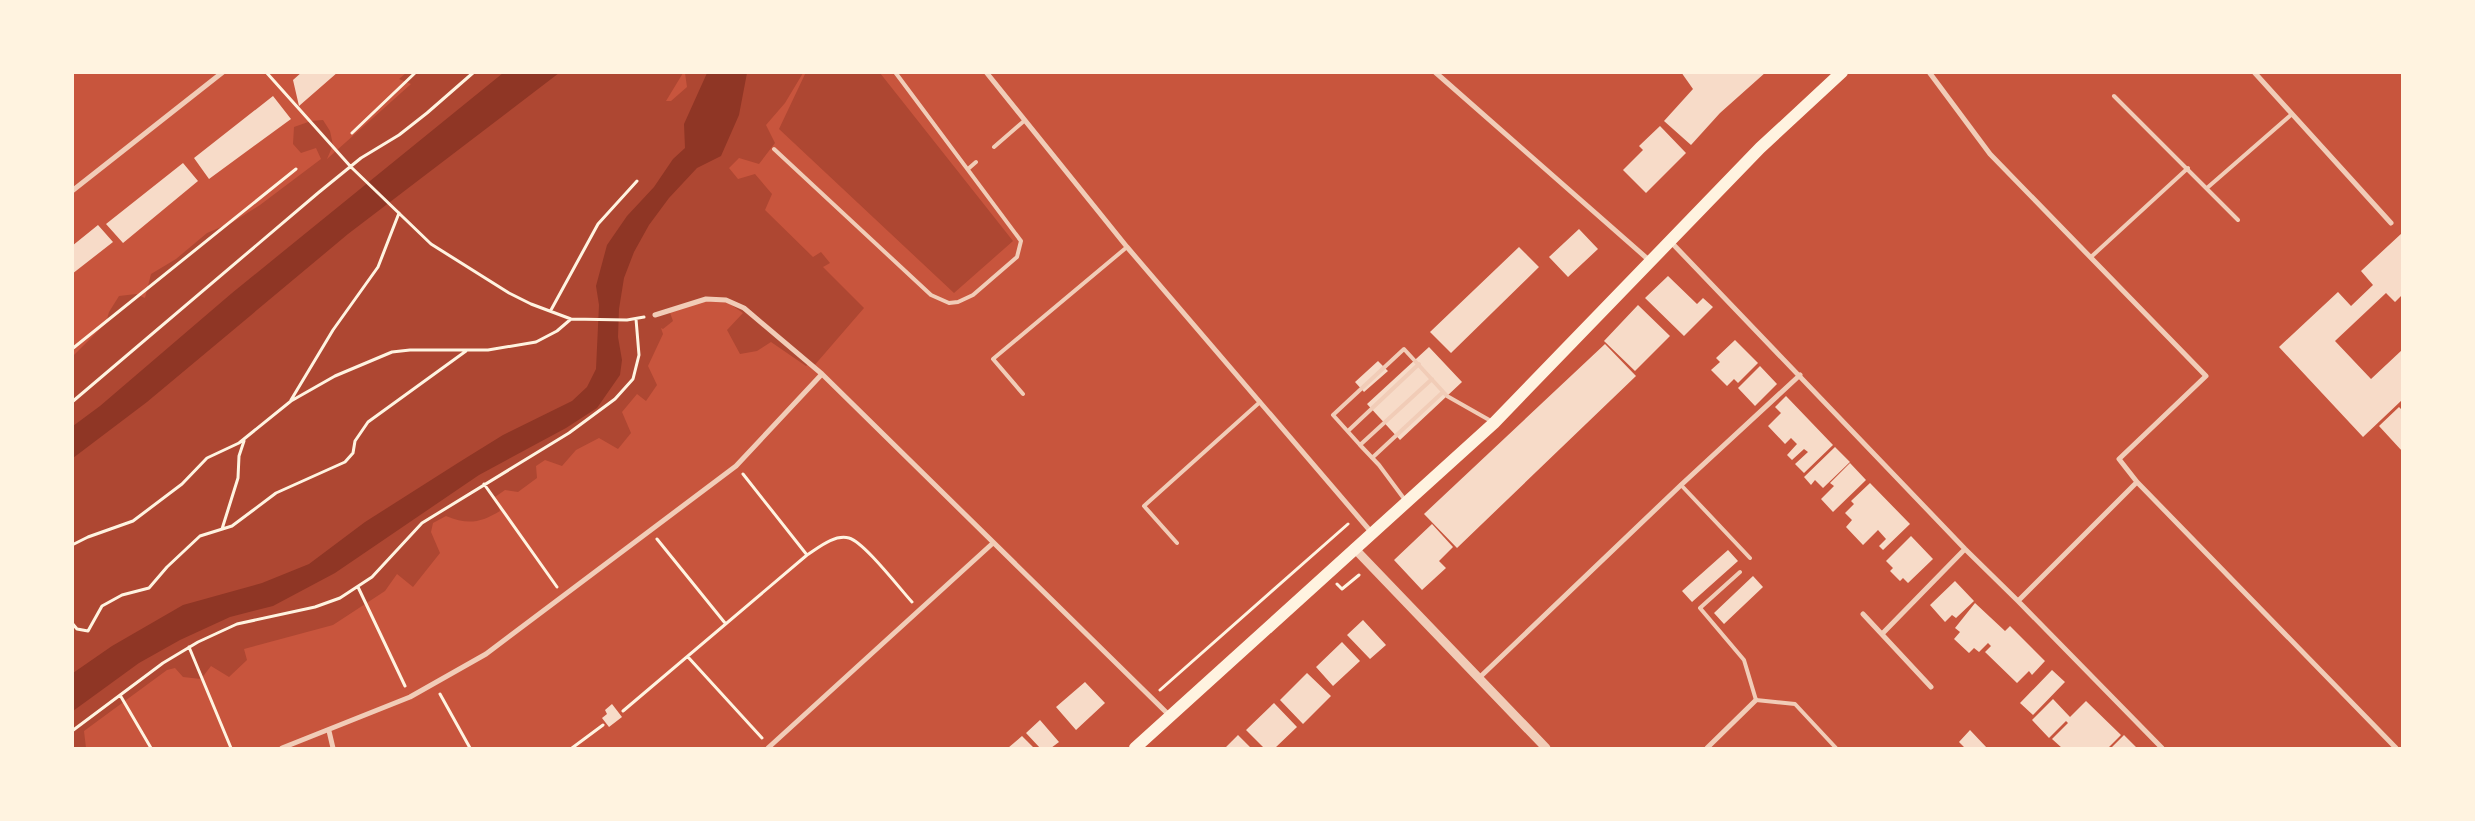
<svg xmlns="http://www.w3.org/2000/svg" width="2475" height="821" font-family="Inter,sans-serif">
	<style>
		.green { fill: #ae4732 }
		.water { fill: #8f3625 }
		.building { fill: #f7dbc8 }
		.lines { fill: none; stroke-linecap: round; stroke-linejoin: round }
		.path { stroke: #fff3e0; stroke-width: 3 }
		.service { stroke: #f1ccb7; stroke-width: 4 }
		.minor { stroke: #f1ccb7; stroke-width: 5 }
		.tertiary { stroke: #f1ccb7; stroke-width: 9 }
		.primary { stroke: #fff3e0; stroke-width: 12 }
	</style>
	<rect width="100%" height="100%" fill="#c8553d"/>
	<path class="green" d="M806,72L880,73L1013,241L954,293L779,129Z
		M406,73H683L666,101H671L687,87L685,73H803L785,103L766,125L775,143L759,164L739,158L729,168L738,179L755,174L772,194L765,210L813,257L821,252L830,263L823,267L864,308L813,367L809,364L806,366L771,342L757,351L740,354L727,330L743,313L730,304L731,302L706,299L669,310L673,321L663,329L661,328L663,334L648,366L657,385L646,401L637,394L622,412L631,433L618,449L599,438L576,450L562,466L545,460L536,466L537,478L518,492L505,490L495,497L500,511C480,523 468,525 446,516L433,523L431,532L440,553L413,587L397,574L385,591L333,625L244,649L247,660L229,677L211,666L201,679L183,677L175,668L167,670L84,731L86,748H75L72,746V357L106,323L109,312L119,296L136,294L145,298L151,274L176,259L207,233L233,222L260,205L321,159L316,148L301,153L293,144L294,127L311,121L323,120L330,131L333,145L327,159L411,84L399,79Z"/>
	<path class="water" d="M503,73H559L348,234L147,402L73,458V426L100,406L232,293Z
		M707,73H747L739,115L721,156L697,168L669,198L649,225L634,252L624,278L619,309L618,337L622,360L620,375L597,408L566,428L479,475L335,573L273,606L230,617L180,640L139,663L73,711V673L112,646L183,605L262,583L309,564L365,522L461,461L503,435L572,401L587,387L596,369L599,305L596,286L607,245L627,216L654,187L673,159L685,148L684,124Z"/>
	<path class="building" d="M302,72H338L299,106L293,80Z
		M1681,72H1766L1720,113L1691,145L1664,121L1693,89Z
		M273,96L291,119L209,179L194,158Z
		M1660,126L1686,153L1646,193L1623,170L1643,150L1639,146Z
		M183,163L198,181L123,243L106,224Z
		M98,225L113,242L72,274V246Z
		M1579,229L1598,249L1568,277L1549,257Z
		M2402,233V295L2395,302L2386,293L2335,341L2371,379L2402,350V400L2363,437L2279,347L2338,292L2351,306L2373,285L2361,271Z
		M1519,247L1539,267L1451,353L1430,332Z
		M1668,276L1697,304L1703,298L1713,307L1684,336L1645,298Z
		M1638,305L1670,336L1635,371L1604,341Z
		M1735,340L1758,363L1738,383L1734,379L1727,386L1711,370L1720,362L1716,358Z
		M1605,344L1636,376L1457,548L1424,514Z
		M1429,347L1462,382L1400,440L1367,404Z
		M1378,361L1388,371L1364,392L1355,382Z
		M1760,366L1777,384L1755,406L1738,388Z
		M1786,396L1833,445L1804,473L1795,464L1808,452L1804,449L1792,460L1787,455L1797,444L1791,438L1785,444L1768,426L1781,413L1775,407Z
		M2399,407L2402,410V451L2379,426Z
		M1835,447L1850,462L1823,488L1815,480L1811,485L1804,477Z
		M1850,463L1866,480L1833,512L1821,499L1834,486L1830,483Z
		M1870,483L1910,524L1883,550L1879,546L1886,539L1878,530L1863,545L1846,527L1852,520L1845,513L1854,504L1851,501Z
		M1432,524L1453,547L1439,561L1446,568L1422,590L1394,560Z
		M1911,536L1933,559L1908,583L1903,578L1900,581L1890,571L1893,568L1886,561Z
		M1728,550L1738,561L1692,602L1682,591Z
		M1753,576L1763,587L1724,624L1714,613Z
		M1955,581L1974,601L1956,618L1952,615L1945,622L1930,605Z
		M1975,603L2005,631L2010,626L2045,661L2032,675L2029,671L2017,683L1985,652L1991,646L1988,643L1979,652L1974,648L1969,653L1954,639L1960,632L1955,628Z
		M1363,620L1386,645L1370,659L1347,635Z
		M1342,642L1360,661L1333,686L1316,667Z
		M2052,670L2065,682L2033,715L2020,703Z
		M1307,673L1331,696L1303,724L1280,700Z
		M1085,682L1105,703L1076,730L1056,707Z
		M2053,699L2070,717L2086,701L2121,735L2108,748H2062L2052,739L2068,723L2066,721L2049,738L2032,720Z
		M1274,703L1297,727L1275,748H1264L1246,730Z
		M612,704L622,717L609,727L602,718L607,714L605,710Z
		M1040,720L1059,742L1051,748H1040L1026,733Z
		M1970,730L1987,748H1965L1959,742Z
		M1238,735L1251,748H1225Z
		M2124,735L2137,748H2111Z
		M1022,736L1034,748H1008Z"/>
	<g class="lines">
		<path class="path" d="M266,72L351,167L431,244L509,293L531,304L571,319L627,320L644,317
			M352,133L416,72
			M551,310L598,224L637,181
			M72,349L296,169
			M291,400L333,330L378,267L399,213
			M72,402L318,193L361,158L399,135L427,113L474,72
			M484,484L557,587
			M222,529L238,478L239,456L244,441
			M657,539L725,623
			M72,545L88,537L133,521L182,484L207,458L239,443L291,401L335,376L392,352L410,350H488L536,342L557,331L571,319
			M807,555C818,548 834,534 849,538C864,542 900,589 912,602
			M1337,584L1342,589L1359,575
			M358,587L405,686
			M72,623L77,629L88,631L102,606L122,595L149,588L167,567L200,536L232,526L276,493L345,462L353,453L355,441L368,422L466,351
			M189,647L231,748
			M688,657L762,738
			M1160,690L1348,524
			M440,694L470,748
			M120,695L151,748
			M623,711L807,555L743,474
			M72,731L163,663L198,642L237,624L315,607L340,598L372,577L422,523L569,433L615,399L633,379L639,355L636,319
			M572,748L603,725"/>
		<path class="service" d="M2114,96L2238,220
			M994,147L1024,121
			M774,149L931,295L949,303L958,302L973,295L1017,257L1021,241L895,72
			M968,169L976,162
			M2207,188L2292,114
			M2091,257L2188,168
			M1023,394L993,359L1127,247
			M1348,431L1419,364
			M1360,445L1333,415L1404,349L1447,396L1491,421
			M1372,458L1443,392
			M1681,485L1750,558
			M1405,500L1379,465L1360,445L1432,379
			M1177,543L1144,506L1260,402
			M1740,572L1700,608L1744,660L1756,700L1795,704L1836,748"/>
		<path class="minor" d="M986,72L1127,247L1372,533
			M1435,72L1650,261
			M1929,72L1990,154L2206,376L2119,459L2137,482
			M2254,72L2391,223
			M72,191L223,72
			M1670,241L1965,549L2018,601L2162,748
			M655,315L706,299L726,300L744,308L822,374L1170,716
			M2018,601L2137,482L2396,748
			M1863,614L1931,687
			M1882,634L1965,549
			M1479,678L1681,485L1800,375
			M329,731L333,748
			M282,748L410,697L486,654L736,466L822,374
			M768,748L993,543
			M1707,748L1756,700"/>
		<path class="tertiary" d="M1354,548L1546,748"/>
		<path class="primary" d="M1135,748L1494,423L1760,148L1842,72"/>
	</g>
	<rect width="2475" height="821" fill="none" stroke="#fff3e0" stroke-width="148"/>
</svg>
